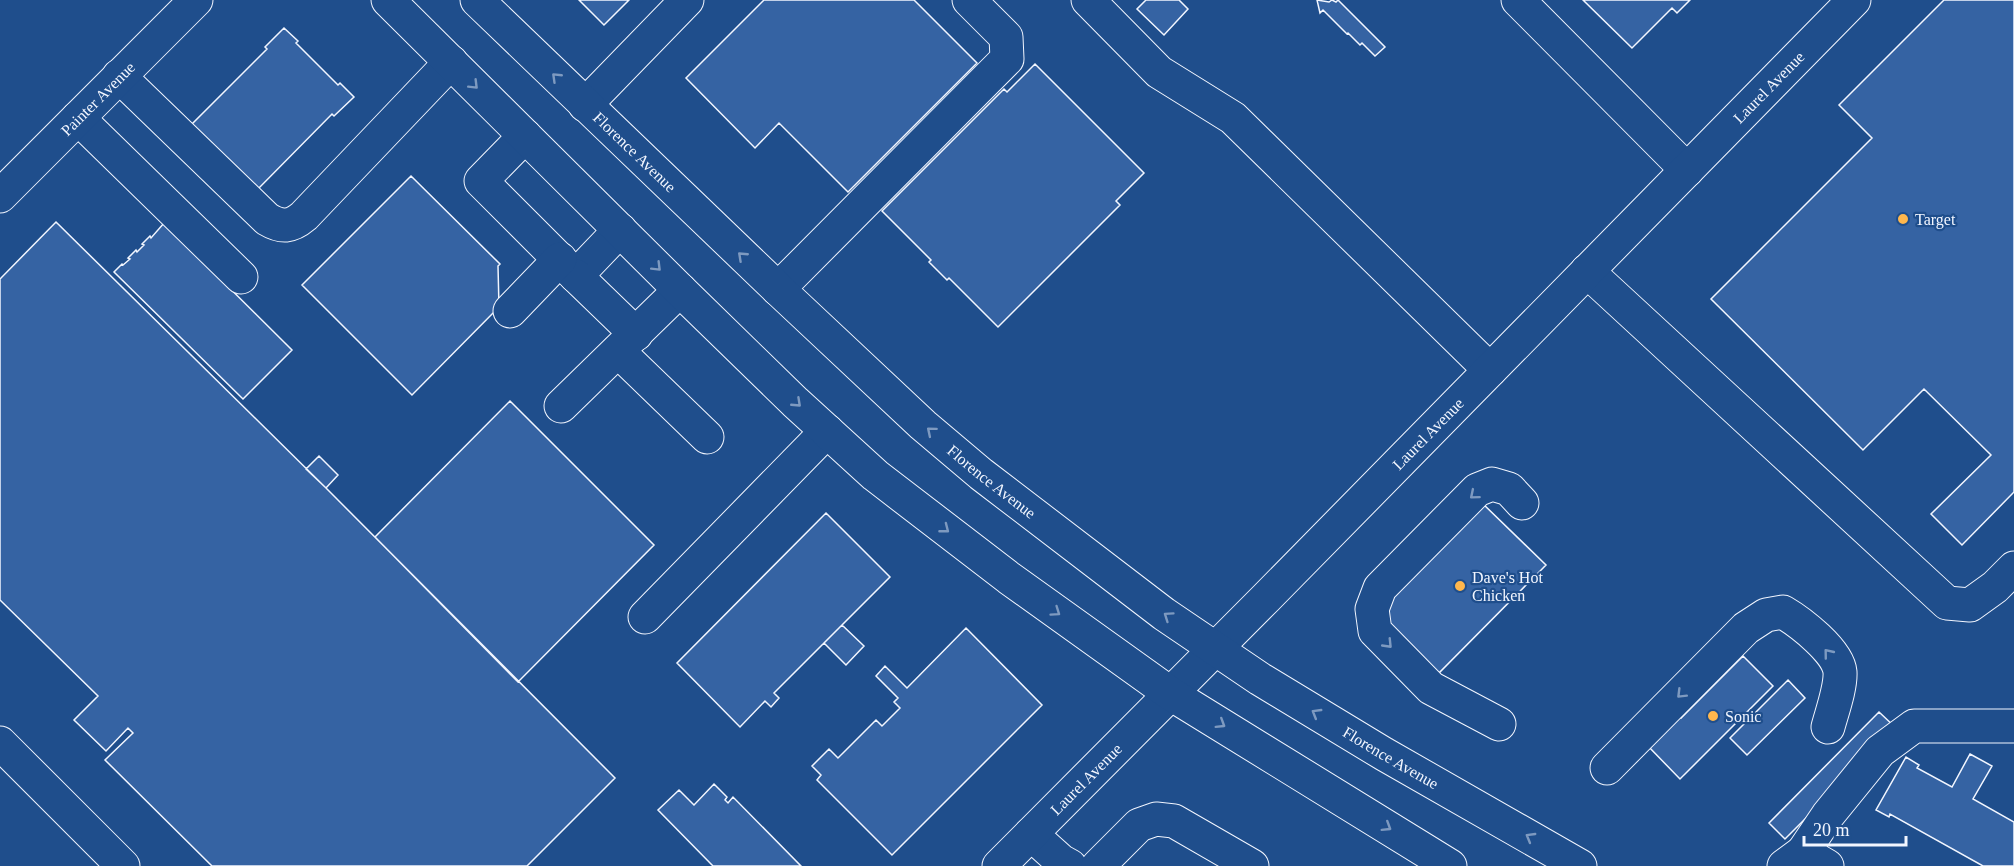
<svg xmlns="http://www.w3.org/2000/svg" width="2014" height="866" font-family="'Times New Roman',serif">
	<style>
		.building { fill: #3563a3; stroke: #f2f6ff; stroke-width: 1.5 }
		.lines { fill: none; stroke-linecap: round; stroke-linejoin: round }
		.minor-casing { stroke: #f2f6ff; stroke-width: 35 }
		.major-casing { stroke: #f2f6ff; stroke-width: 35 }
		.minor { stroke: #1f4e8c; stroke-width: 33 }
		.major { stroke: #1f4e8c; stroke-width: 33 }
		.oneway { stroke: #7e9ac0 }
		.poi-dot { fill: #ffb74d; stroke: #1f4e8c; stroke-width: 2 }
		.labels { text-anchor: middle; stroke-width: 4.5; stroke-linejoin: round; paint-order: stroke }
		.street-label { font-size: 16px; fill: #f2f6ff; stroke: #1f4e8c }
		.poi-label { font-size: 16px; fill: #f2f6ff; stroke: #1f4e8c; text-anchor: start }
	</style>
	<rect width="100%" height="100%" fill="#1f4e8c"/>
	<path class="building" d="M579,0H629L604,25Z
		M764,0H914L977,63L848,192L779,123L755,148L686,78Z
		M1146,0H1179L1188,9L1164,35L1137,9Z
		M1317,0L1329,2L1332,0L1336,2L1338,0L1385,47L1375,56L1362,43L1360,45L1348,33L1347,34L1323,10L1320,13Z
		M1583,0H1690L1677,13L1672,8L1632,48Z
		M1944,0H2014V492L1962,545L1931,514L1991,455L1924,389L1863,450L1711,299L1872,138L1839,105Z
		M284,28L298,41L296,43L338,85L340,83L354,97L334,116L332,114L258,189L192,124L267,49L265,47Z
		M1035,64L1144,173L1116,201L1120,205L998,327L949,278L947,280L929,262L931,260L882,211L1004,89L1007,92Z
		M411,176L500,264L498,266L499,307L412,395L302,285Z
		M56,222L326,488L615,778L527,866H212L105,760L133,733L128,728L106,751L74,720L98,696L0,600V279Z
		M164,223L292,350L243,399L114,272L122,264L123,265L130,259L128,258L136,250L137,252L144,245L142,244L150,236L151,238Z
		M510,401L654,545L518,682L375,537Z
		M319,456L338,475L326,488L306,469Z
		M1480,501L1546,565L1432,680L1375,607Z
		M826,513L890,577L774,693L779,698L771,707L765,701L740,727L677,663Z
		M842,625L864,646L846,665L824,643Z
		M966,628L1042,705L892,855L817,780L821,775L812,766L829,749L838,758L876,720L882,726L900,708L894,702L898,698L876,676L885,666L907,688Z
		M1743,656L1773,686L1680,779L1647,745L1678,714L1681,718Z
		M1788,680L1805,698L1747,755L1730,738Z
		M1879,712L1896,728L1785,839L1769,823Z
		M1970,754L1992,766L1973,799L2014,822V866H1983L1890,814L1889,817L1876,810L1906,757L1919,765L1917,768L1952,787Z
		M714,784L727,797L725,800L728,803L733,797L801,866H713L658,810L679,790L694,805Z"/>
	<g class="lines">
		<defs>
			<g id="minor">
				<path d="M1088,0L1159,72L1233,118L1490,370"/>
				<path d="M1518,0L1687,170"/>
				<path d="M119,76L267,219C282,228 291,227 304,216L451,62"/>
				<path d="M585,105L687,0"/>
				<path d="M78,118L241,277"/>
				<path d="M525,136L481,181L576,276L620,230"/>
				<path id="s1" d="M0,196L196,0"/>
				<path d="M1587,271L1947,603L1970,605L1995,587L2014,568"/>
				<path d="M576,276L636,334"/>
				<path d="M778,289L1007,59L1006,37L969,0"/>
				<path d="M510,311L560,259"/>
				<path d="M618,351L707,437"/>
				<path d="M561,406L680,290"/>
				<path d="M645,617L827,431"/>
				<path d="M1499,724L1431,688L1375,631L1372,609L1380,588L1477,490L1492,484L1509,489L1522,503"/>
				<path d="M0,743L123,866"/>
				<path d="M1607,768L1746,628L1766,615L1783,612C1800,622 1838,651 1840,672C1841,687 1832,712 1828,727"/>
				<path d="M1031,834L1061,861L1070,866"/>
				<path d="M1803,852L1828,815L1880,751L1914,726H2014"/>
				<path id="s2" d="M999,866L1266,598L1854,0"/>
				<path d="M1098,866L1139,825L1156,819L1174,821L1252,866"/>
				<path d="M1784,866L1803,852L1827,866"/>
			</g>
			<g id="major">
				<path d="M388,0L680,290L795,402L875,475L1009,578L1171,694L1450,866"/>
				<path id="s3" d="M477,0L778,289L923,425L981,474L1164,614L1260,679L1384,754L1580,866"/>
			</g>
		</defs>
		<use href="#minor" class="minor-casing"/>
		<use href="#major" class="major-casing"/>
		<use href="#minor" class="minor"/>
		<use href="#major" class="major"/>
	</g>
	<defs><path id="oneway-chevron" d="M-2-3.5L2.5 0L-2 3.5" fill="none" stroke-width="1.6" stroke-linecap="round" stroke-linejoin="round" transform="scale(1.5)"/></defs>
	<g class="oneway">
		<use href="#oneway-chevron" transform="translate(556 77) rotate(-136)"/>
		<use href="#oneway-chevron" transform="translate(474 85) rotate(45)"/>
		<use href="#oneway-chevron" transform="translate(742 256) rotate(-137)"/>
		<use href="#oneway-chevron" transform="translate(657 267) rotate(45)"/>
		<use href="#oneway-chevron" transform="translate(797 403) rotate(43)"/>
		<use href="#oneway-chevron" transform="translate(931 431) rotate(-140)"/>
		<use href="#oneway-chevron" transform="translate(1474 495) rotate(140)"/>
		<use href="#oneway-chevron" transform="translate(945 529) rotate(38)"/>
		<use href="#oneway-chevron" transform="translate(1056 612) rotate(35)"/>
		<use href="#oneway-chevron" transform="translate(1168 616) rotate(-145)"/>
		<use href="#oneway-chevron" transform="translate(1388 644) rotate(46)"/>
		<use href="#oneway-chevron" transform="translate(1828 653) rotate(-129)"/>
		<use href="#oneway-chevron" transform="translate(1681 694) rotate(135)"/>
		<use href="#oneway-chevron" transform="translate(1316 713) rotate(-149)"/>
		<use href="#oneway-chevron" transform="translate(1221 724) rotate(32)"/>
		<use href="#oneway-chevron" transform="translate(1387 827) rotate(32)"/>
		<use href="#oneway-chevron" transform="translate(1530 837) rotate(-150)"/>
	</g>
	<g class="poi-dot">
		<circle cx="1903" cy="219" r="6"/>
		<circle cx="1460" cy="586" r="6"/>
		<circle cx="1713" cy="716" r="6"/>
	</g>
	<g class="labels">
		<g class="street-label">
			<text dy="6" stroke="none"><textPath href="#s2" startOffset="1095">Laurel Avenue</textPath></text>
			<text dy="6" stroke="none"><textPath href="#s1" startOffset="138">Painter Avenue</textPath></text>
			<text dy="6" stroke="none"><textPath href="#s3" startOffset="219">Florence Avenue</textPath></text>
			<text dy="6" stroke="none"><textPath href="#s2" startOffset="609">Laurel Avenue</textPath></text>
			<text dy="6" stroke="none"><textPath href="#s3" startOffset="705">Florence Avenue</textPath></text>
			<text dy="6" stroke="none"><textPath href="#s3" startOffset="1191">Florence Avenue</textPath></text>
			<text dy="6" stroke="none"><textPath href="#s2" startOffset="123">Laurel Avenue</textPath></text>
		</g>
		<g class="poi-label">
			<text x="1915" y="225">Target</text>
			<text x="1472" y="583">Dave's Hot<tspan x="1472" dy="18">Chicken</tspan></text>
			<text x="1725" y="722">Sonic</text>
		</g>
	</g>
	<path d="M1804 836v9h102v-9" fill="none" stroke="#f2f6ff" stroke-width="3"/>
	<text x="1813" y="836" font-size="18" fill="#f2f6ff" stroke="#1f4e8c" stroke-width="4.5" paint-order="stroke">20 m</text>
</svg>
